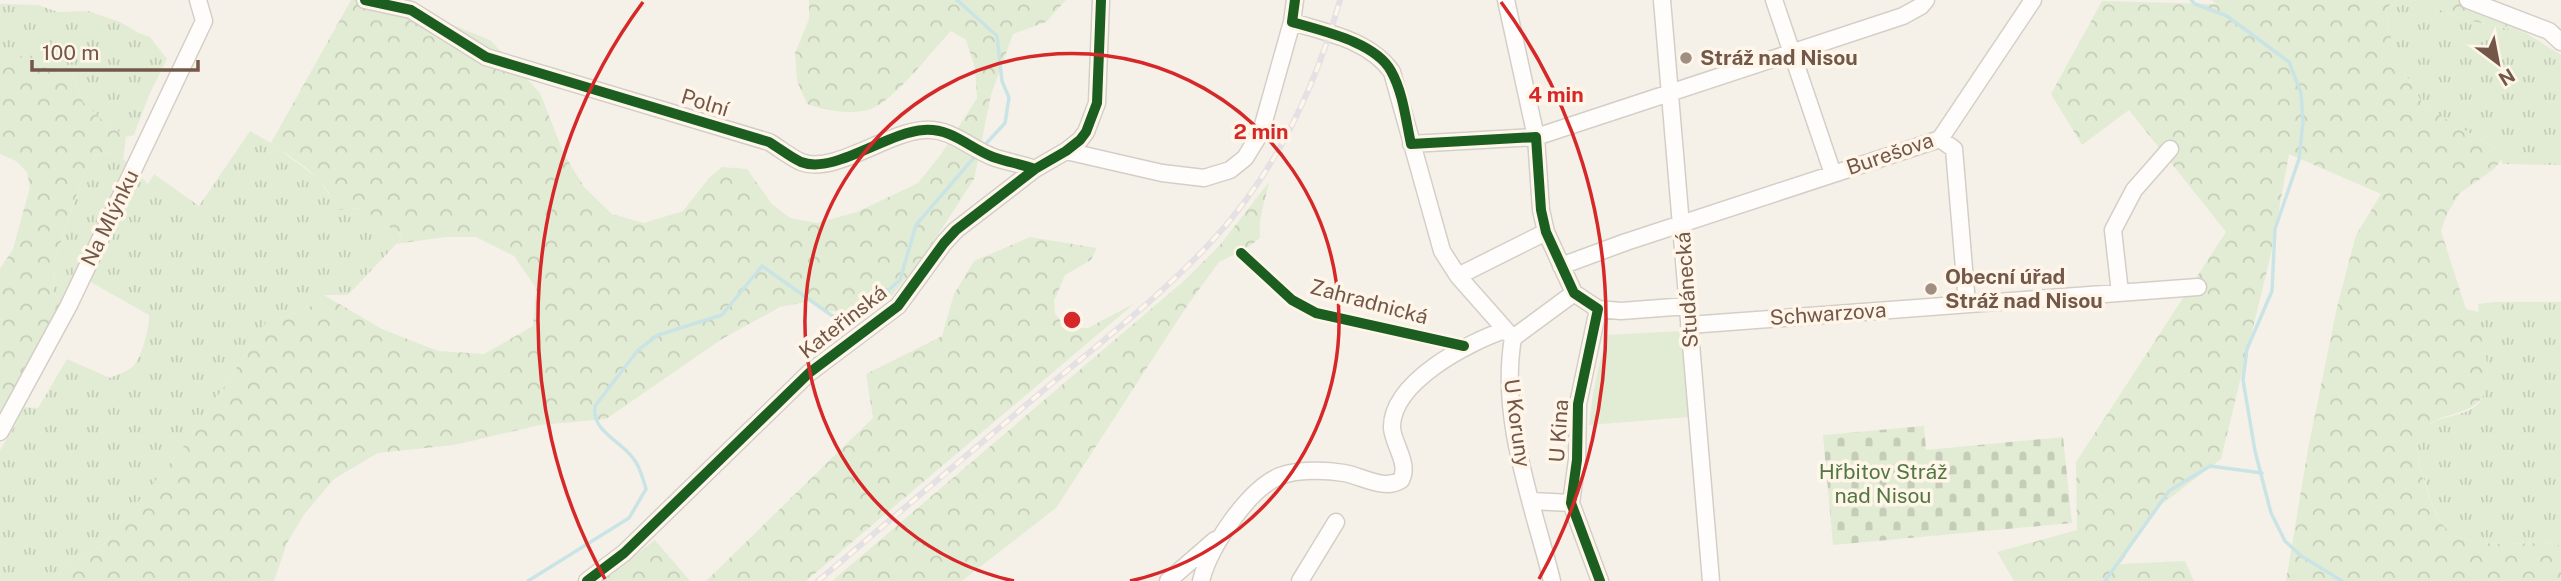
<svg xmlns="http://www.w3.org/2000/svg" width="2561" height="581" font-family="'Public Sans',sans-serif">
	<style>
		.grass { fill: url(#grass-tufts) }
		.forest { fill: url(#forest-crowns) }
		.cemetery { fill: url(#cemetery-stones) }
		.pitch { fill: #e2ecd4 }
		.lines { fill: none; stroke-linecap: round; stroke-linejoin: round }
		.stream { stroke: #cae4e6; stroke-width: 3.5 }
		.minor-casing { stroke: #d4cec7; stroke-width: 19 }
		.minor { stroke: #fefdfc; stroke-width: 16 }
		.rail-casing { stroke: #e4e1e4; stroke-width: 6 }
		.rail { stroke: #fff6e9; stroke-width: 3.5; stroke-dasharray: 10; stroke-linecap: butt }
		.cycleway-casing { stroke: #fff6e9; stroke-width: 15 }
		.cycleway { stroke: #1b5e20; stroke-width: 10 }
		.ring { fill: none; stroke: #d62828; stroke-width: 3.5 }
		.poi-dot { fill: #a08e82; stroke: #fff6e9; stroke-width: 2.5 }
		.labels { text-anchor: middle; stroke-width: 7; stroke-linejoin: round; paint-order: stroke }
		.poi-label { font-size: 21px; font-weight: bold; fill: #73584a; stroke: #fff6e9; text-anchor: start }
		.street-label { font-size: 21px; fill: #73584a; stroke: #fff6e9 }
		.park-label { font-size: 21px; fill: #527842; stroke: #fff6e9 }
		.centre { fill: #d62828; stroke: #fff6e9; stroke-width: 3.5 }
		.ring-label { font-size: 21px; text-anchor: middle; font-weight: bold; fill: #d62828; stroke: #fff6e9; stroke-width: 7; stroke-linejoin: round; paint-order: stroke }
	</style>
	<defs>
		<pattern id="grass-tufts" width="24" height="20" patternUnits="userSpaceOnUse" patternTransform="scale(1.75)"><rect width="24" height="20" fill="#e2ecd4"/><path d="M3 7l-1-3M5 7V3M7 7l1-3M15 17l-1-3M17 17v-4M19 17l1-3" fill="none" stroke="#c5ccb8"/></pattern>
		<pattern id="forest-crowns" width="20" height="18" patternUnits="userSpaceOnUse" patternTransform="scale(1.75)"><rect width="20" height="18" fill="#e2ecd4"/><path d="M2 6a3 3 0 1 1 6 0M12 15a3 3 0 1 1 6 0" fill="none" stroke="#c5ccb8"/></pattern>
		<pattern id="cemetery-stones" width="16" height="16" patternUnits="userSpaceOnUse" patternTransform="scale(1.75)"><rect width="16" height="16" fill="#e2ecd4"/><path d="M2 7V4a2 2 0 0 1 4 0v3zM10 15v-3a2 2 0 0 1 4 0v3z" fill="#c5ccb8"/></pattern>
	</defs>
	<rect width="100%" height="100%" fill="#f5f1e9"/>
	<path class="grass" d="M2398,0H2414L2467,20L2526,33L2561,55V165L2502,164L2501,152L2424,106L2396,58L2385,12L2391,3Z
		M0,4L38,5L58,12L88,11L120,22L139,33L150,37L167,59L149,95L134,135L126,137L101,119L83,102L70,67L32,56L13,58L0,53Z
		M250,131L271,143L319,179L333,200L351,209L361,208L396,230L402,238L348,295H324C308,312 290,316 268,320L188,441L104,544L65,567L54,581H0V450L16,424L22,407L38,408L67,359L110,378C118,374 130,371 135,364C142,355 150,325 149,315L89,281L137,173L148,184L154,174L199,206Z
		M106,152L130,163L62,308L54,292L53,266L83,175L94,157Z
		M2495,302H2561V548L2556,542C2530,543 2471,549 2451,533C2436,521 2430,499 2425,482C2420,469 2414,448 2420,435C2432,412 2464,420 2479,403C2482,399 2485,392 2486,388C2492,374 2479,323 2478,304Z"/>
	<path class="forest" d="M351,0H391L490,40L540,93L564,154L584,187L612,214L644,223L683,211L709,178L722,167L747,169L772,204L790,218L817,223L857,212L918,183L942,153L977,98L975,68L966,40L951,31C930,53 902,91 877,106C859,117 826,111 807,104L797,81L795,53L809,19V0H1066L1046,22L1013,34L991,95L974,179L923,258L889,299L851,312L825,311L811,301L780,307L722,339L606,419L540,425L454,445L378,453L334,479L303,516L287,543L274,581H54L65,567L104,544L188,441L268,320C290,316 308,312 324,295L382,329L438,351L484,354L533,326L536,288L514,256L476,237H446L395,244L402,239L400,234L361,208L340,210L334,208C330,178 293,160 271,143Z
		M2212,0H2398L2391,3L2385,12L2396,58L2424,106L2501,152L2502,159L2494,169L2459,194L2447,214L2441,231L2466,309L2479,312C2481,328 2491,375 2487,387C2476,422 2436,407 2421,434C2413,446 2420,469 2424,481C2430,499 2435,520 2451,533C2470,549 2531,543 2556,542L2561,548V581H2286L2308,449L2337,307L2356,235L2381,194L2289,154L2271,254L2221,459L2158,507L2120,564L2185,561L2194,581H2014L1997,552L2077,530L2076,462L2226,232L2129,110L2082,145L2051,94L2102,1L2216,4Z
		M2414,0H2472L2526,33L2467,20Z
		M0,53C18,60 20,55 35,56C48,57 59,62 70,67L83,102L101,119L126,137L123,160L106,152L94,157L83,175L53,266L54,292L62,308L0,424V269L13,249L30,187L27,172L16,161L0,154Z
		M1269,182C1265,203 1258,217 1260,238L1246,249L1219,262L1187,306L1056,508L962,581H832L1185,280L1220,245Z
		M1030,237L1097,248L1091,260L1065,275L1054,301L1055,314L1068,328H1088L1135,303L806,581H706L873,418L866,374L942,336L954,294L974,261Z
		M655,540L690,581H601Z"/>
	<path class="cemetery" d="M1924,426L1926,450L2063,437L2072,523L1833,545L1823,435Z"/>
	<path class="pitch" d="M1681,331L1689,417L1589,425L1593,393L1606,335Z"/>
	<g class="lines">
		<path class="stream" d="M957,0L997,36L1002,81L1009,98L1005,123L982,148
			M2191,0L2195,4L2227,16L2289,62L2301,93L2303,122L2299,159L2275,229L2272,291L2247,349L2243,380L2255,451L2271,513L2285,541L2300,555L2342,581
			M528,581L629,518L646,489C643,479 640,466 633,458C620,440 591,431 595,406L638,350L658,335L722,315L762,266L831,315L846,322L857,317L900,280L916,225L977,154
			M2105,581L2169,491L2210,466L2262,473"/>
		<defs>
			<path id="minor" d="M365,0L411,10L486,57L769,142C779,148 790,157 801,162C834,175 887,132 924,130C952,128 969,148 993,157C1007,162 1021,164 1035,169
				M1506,0L1536,137L1541,210L1546,232L1574,293L1598,309L1621,311L1687,306
				M1662,0L1711,581
				M1774,0L1833,174
				M2468,0L2549,31L2561,42
				M1292,22C1328,33 1369,40 1392,72L1442,251L1458,276L1511,336
				M1940,139L1954,149L1967,304
				M1411,144L1536,137L1903,16L1921,6L1926,0
				M1066,151L1162,173L1204,178L1230,170L1245,158L1261,132L1292,22L1295,0
				M1561,266L1626,242L1940,139L2033,0
				M1458,276L1546,232
				M2120,293L2113,230L2134,190L2170,149
				M1598,309L1578,404L1577,460L1571,503L1600,581
				M1689,325L2198,287
				M0,432L69,305L204,21L198,0
				M1532,501L1571,503
				M587,581L624,553L809,373L898,306L944,243L956,230L1035,169L1066,151L1080,140L1086,132L1097,103L1101,0
				M1168,581L1215,540
				M1201,581C1209,548 1248,489 1280,476C1298,469 1326,470 1344,473C1362,476 1384,491 1401,480C1410,464 1393,444 1392,428C1391,382 1469,342 1505,330
				M1300,581L1336,522
				M1552,581C1533,504 1499,418 1513,338L1574,293"/>
		</defs>
		<use href="#minor" class="minor-casing"/>
		<use href="#minor" class="minor"/>
		<defs>
			<path id="rail" d="M818,581C894,517 970,453 1045,389C1102,341 1161,296 1212,241C1275,173 1315,89 1340,0"/>
		</defs>
		<use href="#rail" class="rail-casing"/>
		<use href="#rail" class="rail"/>
		<defs>
			<path id="cycleway" d="M365,0L411,10L486,57L769,142C779,148 790,157 801,162C834,175 887,132 924,130C952,128 969,148 993,157C1007,162 1021,164 1035,169
				M1295,0L1292,22C1322,31 1375,42 1391,71C1403,92 1406,121 1411,144L1536,137L1541,210L1546,232L1574,293L1598,309L1578,404L1577,460L1571,503L1600,581
				M1241,253L1292,300L1316,313L1464,346
				M587,581L624,553L809,373L898,306L944,243L956,230L1035,169L1066,151L1080,140L1086,132L1097,103L1101,0"/>
		</defs>
		<use href="#cycleway" class="cycleway-casing"/>
		<use href="#cycleway" class="cycleway"/>
	</g>
	<g class="ring">
		<path d="M1014 581A267 267 0 1 1 1130 581"/>
		<path d="M605 579A534 534 0 0 1 643 2M1501 2A534 534 0 0 1 1539 579"/>
	</g>
	<g class="poi-dot">
		<circle cx="1686" cy="58" r="7"/>
		<circle cx="1931" cy="289" r="7"/>
	</g>
	<g class="labels">
		<g class="poi-label">
			<text x="1700" y="65">Stráž nad Nisou</text>
			<text x="1945" y="284">Obecní úřad<tspan x="1945" dy="24">Stráž nad Nisou</tspan></text>
		</g>
		<g class="street-label">
			<text transform="translate(705 103) rotate(17)" y="7">Polní</text>
			<text transform="translate(1890 154) rotate(-19)" y="7">Burešova</text>
			<text transform="translate(110 218) rotate(-64)" y="7">Na Mlýnku</text>
			<text transform="translate(1687 290) rotate(-94)" y="7">Studánecká</text>
			<text transform="translate(1369 302) rotate(15)" y="7">Zahradnická</text>
			<text transform="translate(1828 314) rotate(-4)" y="7">Schwarzova</text>
			<text transform="translate(843 322) rotate(-38)" y="7">Kateřinská</text>
			<text transform="translate(1517 423) rotate(82)" y="7">U Koruny</text>
			<text transform="translate(1559 431) rotate(-86)" y="7">U Kina</text>
		</g>
		<g class="park-label">
			<text x="1883" y="479">Hřbitov Stráž<tspan x="1883" dy="24">nad Nisou</tspan></text>
		</g>
	</g>
	<circle cx="1072" cy="320" r="10" class="centre"/>
	<g class="ring-label">
		<text x="1556" y="102">4 min</text>
		<text x="1261" y="139">2 min</text>
	</g>
	<g transform="translate(2498 63) rotate(148)" stroke="#fff6e9" stroke-width="5" paint-order="stroke">
	<path d="M0-5L12 26L0 18L-12 26Z" fill="#73584a"/>
	<text y="-10" font-size="19" font-weight="bold" text-anchor="middle" fill="#73584a">N</text>
	</g>
	<path d="M32 60v10h166v-10" fill="none" stroke="#73584a" stroke-width="3.5"/>
	<text x="42" y="60" font-size="21" fill="#73584a" stroke="#fff6e9" stroke-width="5" paint-order="stroke">100 m</text>
</svg>
